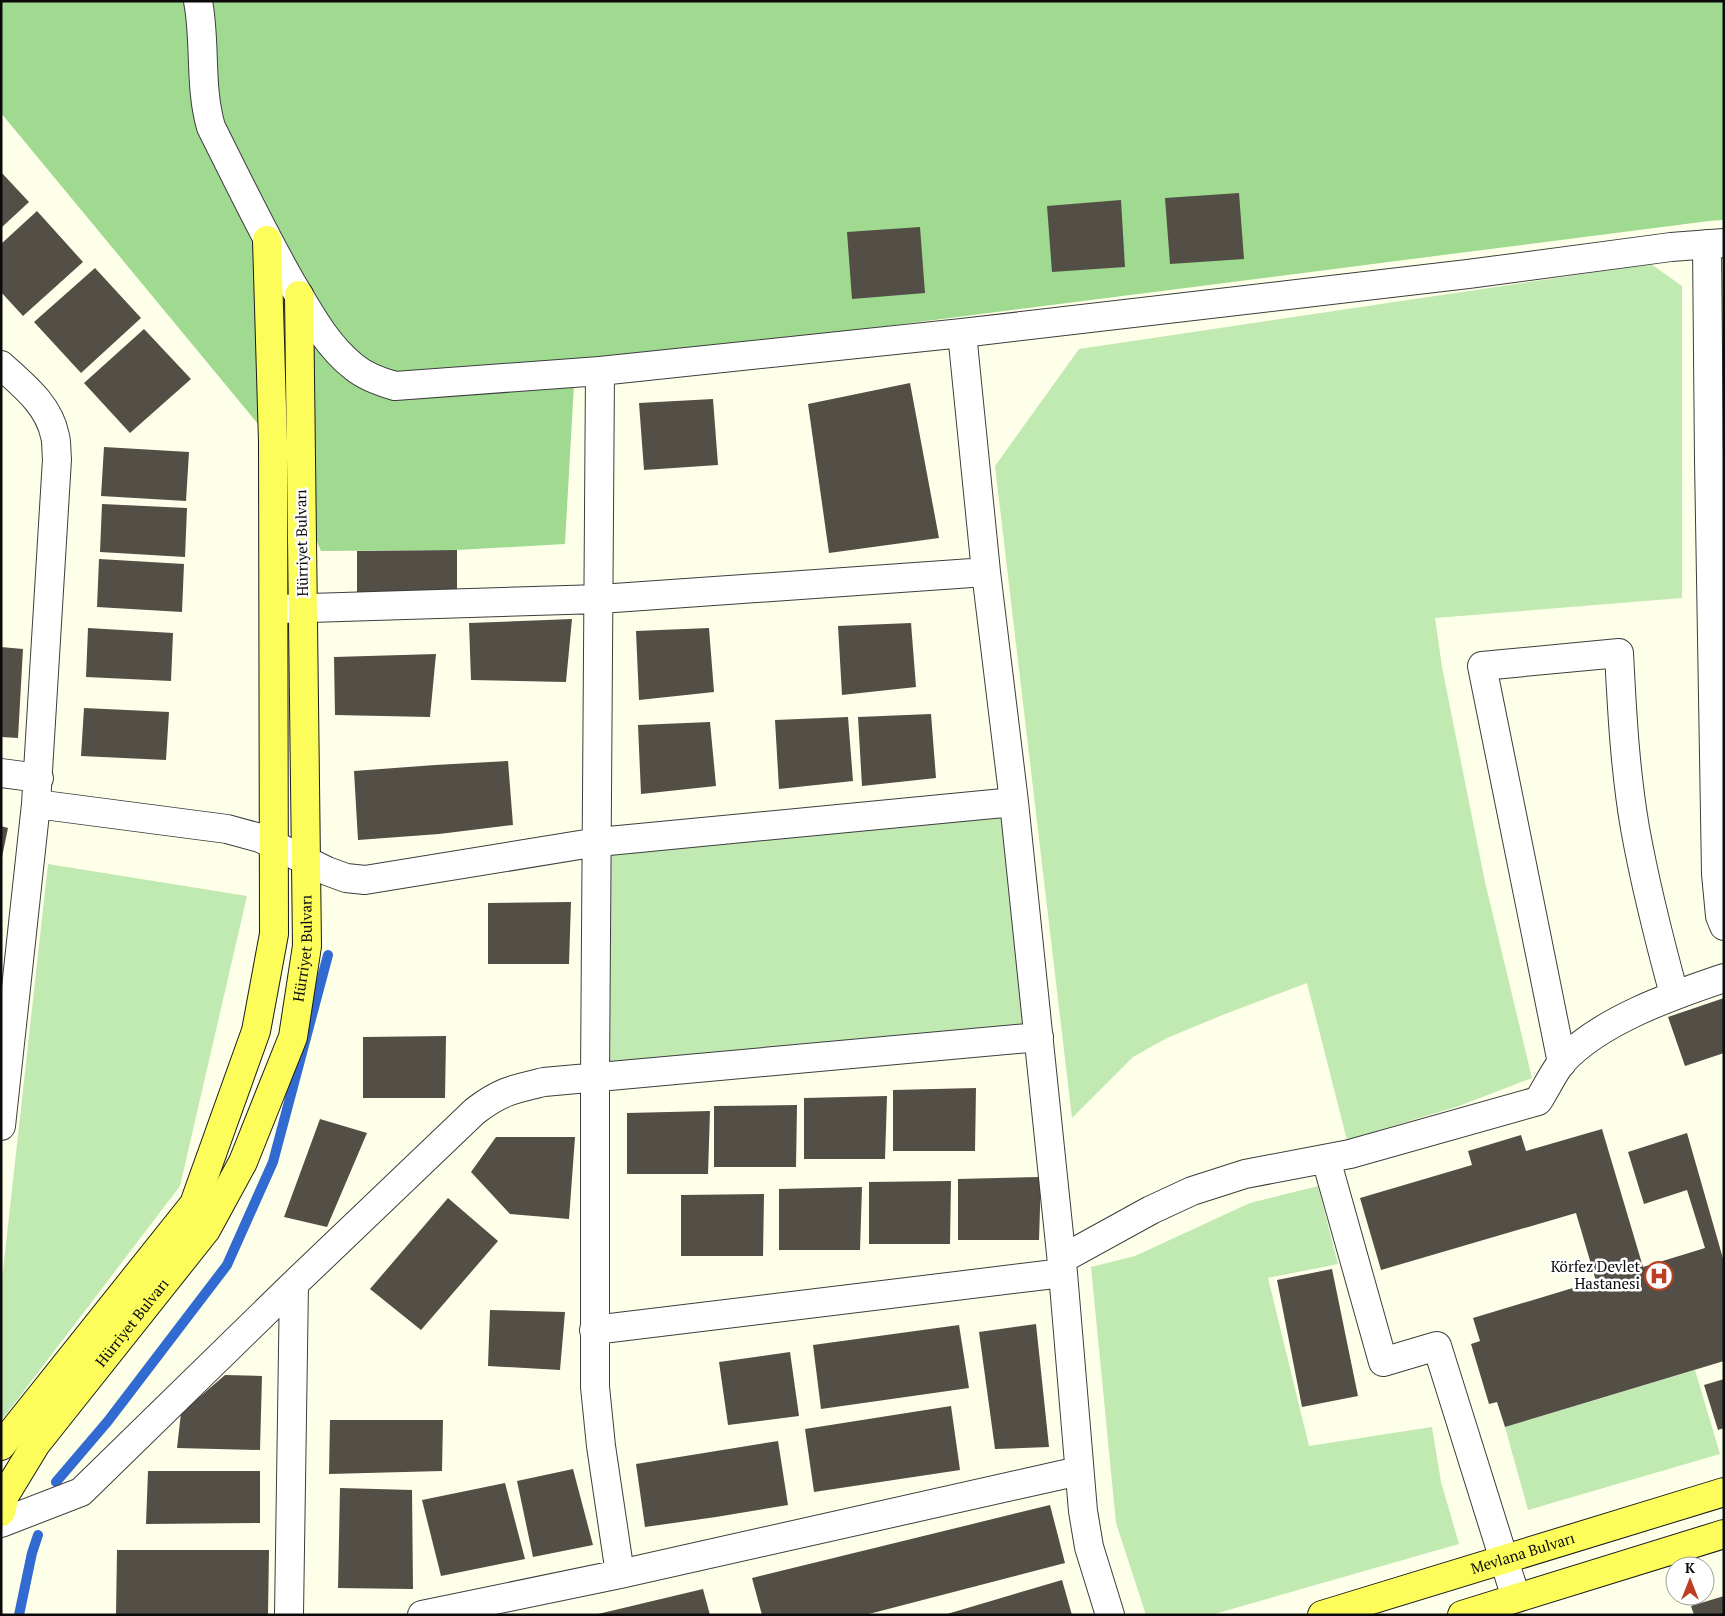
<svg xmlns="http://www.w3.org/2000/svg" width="1725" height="1616" font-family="'PT Serif',serif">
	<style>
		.green { fill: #c1e9b2 }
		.forest { fill: #a0da91 }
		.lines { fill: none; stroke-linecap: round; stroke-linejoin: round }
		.stream { stroke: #316ad0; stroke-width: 10 }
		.building { fill: #534f47 }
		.minor-casing { stroke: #3d3d3d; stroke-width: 30 }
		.major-casing { stroke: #1b1b1b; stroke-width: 30 }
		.minor { stroke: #fff; stroke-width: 28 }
		.major { stroke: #fcfc5b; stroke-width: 28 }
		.labels { text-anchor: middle; stroke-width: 5; stroke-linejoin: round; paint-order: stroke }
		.street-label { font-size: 15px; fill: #0a0a0a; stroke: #fff }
		.poi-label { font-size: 15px; fill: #0a0a0a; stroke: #fff; text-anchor: end }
	</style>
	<rect width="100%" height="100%" fill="#feffe8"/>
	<path class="green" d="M1651,264L1682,286V598L1435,618L1442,667L1485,882L1532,1078L1459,1106L1347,1140L1307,983L1225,1014L1167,1038L1133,1057L1072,1118L995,466L1079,349Z
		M1014,802L1039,1037L595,1077L598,842Z
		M48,864L247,896L180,1186L4,1417L1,1418V1289Z
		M1318,1186L1338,1264L1268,1278L1309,1446L1432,1427L1441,1482L1459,1544L1211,1615H1146L1116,1523L1091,1267L1135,1256L1250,1203Z
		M1695,1370L1720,1454L1528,1510L1505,1427Z"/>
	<path class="forest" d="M1,1H1724V220L1709,221L575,366L565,544L457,550L321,551L273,442L1,113Z"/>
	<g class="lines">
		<path class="stream" d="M56,1482L108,1421L227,1265L273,1162L328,955
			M19,1615L32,1553L38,1535"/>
	</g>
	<path class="building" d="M1,172L29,202L1,228Z
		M1239,193L1244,259L1170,264L1165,198Z
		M1121,200L1125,267L1052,272L1047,206Z
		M37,211L83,262L23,316L1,292V244Z
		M920,227L925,293L852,299L847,232Z
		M95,268L141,318L81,373L34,322Z
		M144,329L191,379L130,433L84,383Z
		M910,383L939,538L829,553L808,404Z
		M713,399L718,465L644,470L639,403Z
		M104,447L189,452L186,501L101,496Z
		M102,504L187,508L185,557L100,552Z
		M457,550V597L357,598V551Z
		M99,559L184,564L182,612L97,607Z
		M572,619L566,682L471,680L469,623Z
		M911,623L916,687L842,695L838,626Z
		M88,628L173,633L171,681L86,677Z
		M709,628L714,692L639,700L636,631Z
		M1,647L23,649L18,738L1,737Z
		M436,654L430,717L335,715L334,657Z
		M84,708L169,712L166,760L81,756Z
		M931,714L936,778L862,786L858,717Z
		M848,717L853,781L779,789L775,720Z
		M710,722L716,786L641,794L638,725Z
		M508,761L513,825L439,834L358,840L354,771L435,765Z
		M1,826L8,828L2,857H1Z
		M571,902L569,964H488V903Z
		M1724,998V1053L1685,1066L1668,1017Z
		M446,1036L445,1098H363V1037Z
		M976,1088L975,1151H893V1090Z
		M887,1096L885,1159H804V1098Z
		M797,1105L796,1167H714V1106Z
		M710,1111L708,1174H627V1113Z
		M320,1119L367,1133L327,1227L284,1217Z
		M1602,1129L1643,1267L1705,1248L1687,1190L1644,1204L1628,1152L1687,1133L1724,1262V1361L1505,1427L1497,1402L1489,1404L1471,1344L1480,1341L1473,1318L1596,1281L1576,1213L1381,1270L1360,1198L1472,1165L1468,1151L1521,1135L1526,1151Z
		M496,1137H575L569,1219L510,1214L471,1172Z
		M1041,1177L1039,1240H958V1179Z
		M951,1181L950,1244H869V1182Z
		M862,1187L860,1250H779V1189Z
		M764,1194L763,1256H681V1195Z
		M448,1198L498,1241L421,1330L370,1289Z
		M1332,1269L1358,1396L1302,1407L1277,1280Z
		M490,1310L565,1312L560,1370L488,1366Z
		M1036,1324L1049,1447L995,1449L979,1332Z
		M959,1325L969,1388L821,1409L813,1345Z
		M790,1352L799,1416L728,1425L719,1362Z
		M225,1375L262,1376L260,1450L177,1448L181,1413Z
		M1724,1379V1428L1718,1430L1704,1385Z
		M951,1406L960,1470L814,1492L805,1429Z
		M330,1420H443L442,1471L329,1474Z
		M778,1441L788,1505L716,1517L645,1527L636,1464Z
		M573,1469L593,1545L533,1557L517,1481Z
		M148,1471H260V1523L146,1524Z
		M505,1483L525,1559L441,1576L422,1500Z
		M340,1488L412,1490L413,1589L338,1588Z
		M1050,1505L1065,1563L865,1615H762L752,1578Z
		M117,1550H269L268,1615H116Z
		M1062,1580L1072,1615H947V1614Z
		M703,1589L710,1615H598V1614Z
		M1724,1596V1615H1694L1691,1606Z"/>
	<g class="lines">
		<defs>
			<path id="minor" d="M198,1C206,43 199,86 211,127C237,179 262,231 291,282C309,312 326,345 354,367C366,377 381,382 395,386L600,371
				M1707,244L1709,460L1716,874L1720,916L1724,926
				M962,333L986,572
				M1,365C23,385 49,405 55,436C57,443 56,452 57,459L36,804L1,1126
				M278,609L600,599L986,572L1014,802L1063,1273L1083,1511L1089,1547L1110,1615
				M1,773L39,778
				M36,804L227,829L260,838L327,871L346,878L365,880L598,842L1014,802
				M1562,1063L1482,666L1619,653C1622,712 1625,770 1635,828C1645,884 1659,939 1674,994
				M1326,1159L1383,1362L1437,1346L1516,1598
				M1062,1259L1151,1210L1192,1191L1245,1174L1350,1154L1538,1101C1546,1089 1553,1073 1562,1062C1599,1021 1673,995 1724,978
				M594,1330L1063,1273
				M1,1523L81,1492L294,1284
				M620,1574L601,1446L595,1387V1077L600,371L962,333L1468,274L1671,247L1724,243
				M289,1615L294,1284L475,1111C501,1091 514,1089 544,1082L1039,1037
				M422,1615L620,1574L1079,1471"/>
			<g id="major">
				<path d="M1,1446L194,1204L256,1031L274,934L273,442L267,240"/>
				<path id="s1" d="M1,1512L5,1495L36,1444L206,1230L243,1162L293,1037L307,946L299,295"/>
				<path id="s2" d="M1322,1615L1724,1492"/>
				<path d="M1462,1615L1724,1534"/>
			</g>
		</defs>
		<use href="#minor" class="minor-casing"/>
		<use href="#major" class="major-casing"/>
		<use href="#minor" class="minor"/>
		<use href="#major" class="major"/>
	</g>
	<defs>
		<symbol id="hospital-ring" viewBox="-11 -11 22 22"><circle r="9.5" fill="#fff" stroke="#bc3f21" stroke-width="1.5"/><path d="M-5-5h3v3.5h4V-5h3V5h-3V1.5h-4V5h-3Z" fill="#bc3f21"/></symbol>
	</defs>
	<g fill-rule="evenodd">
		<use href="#hospital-ring" x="1643" y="1260" width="32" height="32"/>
	</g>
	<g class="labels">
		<g class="street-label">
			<text transform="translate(302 543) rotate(-91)" y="5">Hürriyet Bulvarı</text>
			<text dy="5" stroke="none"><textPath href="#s1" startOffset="652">Hürriyet Bulvarı</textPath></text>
			<text dy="5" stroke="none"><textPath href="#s1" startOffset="232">Hürriyet Bulvarı</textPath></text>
			<text dy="5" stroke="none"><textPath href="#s2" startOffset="210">Mevlana Bulvarı</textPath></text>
		</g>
		<g class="poi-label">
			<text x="1640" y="1272">Körfez Devlet<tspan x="1640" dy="17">Hastanesi</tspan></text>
		</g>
	</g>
	<rect width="1725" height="1616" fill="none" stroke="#0a0a0a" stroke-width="5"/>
	<g transform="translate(1690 1581)"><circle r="24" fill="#ffffff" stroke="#9d9d9d"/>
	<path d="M0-4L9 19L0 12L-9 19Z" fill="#bc3f21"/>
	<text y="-8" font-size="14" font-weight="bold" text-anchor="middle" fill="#0a0a0a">K</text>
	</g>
</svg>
